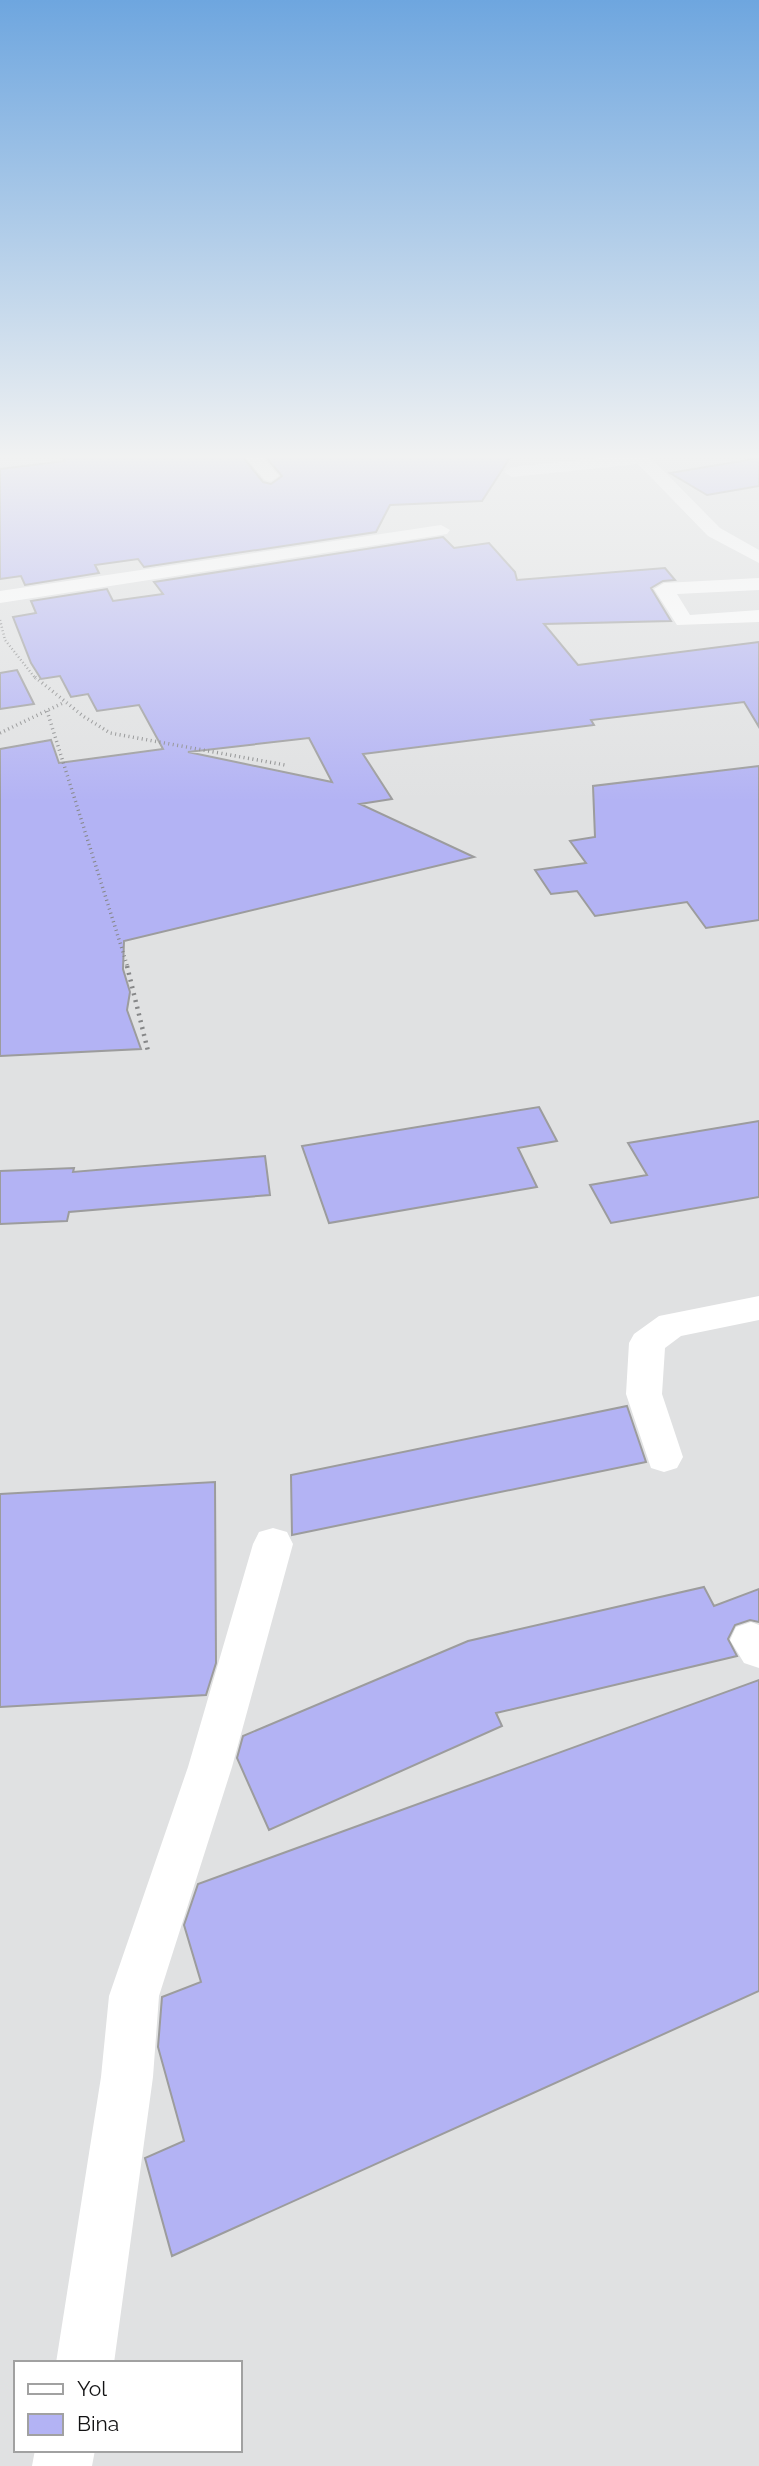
<svg xmlns="http://www.w3.org/2000/svg" width="759" height="2466" font-family="Raleway,sans-serif">
	<style>
		.building { fill: #b3b3f4; stroke: #9c9c9d; stroke-width: 2; fill-rule: evenodd }
		.lines { fill: none; stroke-linecap: round; stroke-linejoin: round }
		.path-far2 { stroke: #868788; stroke-width: 2.5; stroke-dasharray: 1 2.5; stroke-linecap: butt }
		.path-far1 { stroke: #868788; stroke-width: 3.5; stroke-dasharray: 1 3.5; stroke-linecap: butt }
		.path { stroke: #868788; stroke-width: 4.5; stroke-dasharray: 2 5; stroke-linecap: butt }
		.minor { fill: #fff; fill-rule: evenodd }
	</style>
	<rect width="100%" height="100%" fill="#e0e1e2"/>
	<path class="building" d="M62,456H242L263,482L271,484L282,476L265,456H511L482,501L390,505L376,532L144,567L138,559L95,565L99,573L25,585L21,576L0,579V469L65,461Z
		M759,458V486L707,495L670,473Z
		M443,537L454,548L489,543L515,572L517,580L665,568L675,580L663,581L651,588L671,621L544,624L578,665L759,642V727L744,702L591,720L594,725L363,754L392,799L360,804L474,857L124,941L123,969L130,992L127,1010L141,1049L0,1056V749L51,740L59,763L163,749L139,705L97,711L88,694L71,697L60,676L41,679L31,663L13,617L36,613L31,601L107,589L113,601L163,594L154,582ZM309,738L332,782L188,752Z
		M17,670L34,704L0,709V673Z
		M759,766V920L706,928L687,902L595,916L577,891L551,894L535,870L586,863L570,841L595,837L593,786Z
		M539,1107L557,1141L518,1148L537,1187L329,1223L302,1146Z
		M759,1121V1197L611,1223L590,1185L647,1175L628,1143Z
		M265,1156L270,1195L69,1212L67,1221L0,1224V1171L74,1168L73,1172Z
		M627,1406L646,1462L292,1535L291,1475Z
		M215,1482L216,1663L206,1695L0,1707V1494Z
		M704,1587L714,1606L759,1589V1622L750,1620L735,1625L728,1639L737,1656L496,1713L502,1726L269,1830L237,1758L243,1736L468,1641Z
		M759,1680V1991L172,2256L145,2158L184,2141L158,2047L162,1997L201,1982L184,1925L198,1884Z"/>
	<g class="lines">
		<path class="path-far2" d="M0,620L5,640L36,679"/>
		<path class="path-far1" d="M35,677L83,716L110,733L285,765
			M47,711L128,968
			M0,733L65,702"/>
		<path class="path" d="M127,966L148,1051"/>
		<path class="minor" d="M244,456H261L279,476L271,481L265,480Z
			M622,456H649L720,528L759,550V563L708,536L638,464L512,477L504,472L512,467Z
			M441,525L450,530L447,534L0,603V591Z
			M759,578V590L677,594L690,615L759,610V622L677,625L654,589L664,583Z
			M759,1296V1320L681,1336L665,1348L662,1394L683,1457L677,1468L664,1472L651,1468L626,1394L629,1343L634,1334L659,1316Z
			M273,1528L287,1532L293,1544L232,1767L159,1996L153,2077L114,2363H56L101,2077L109,1996L188,1767L253,1544L259,1532Z
			M751,1622L759,1625V1668L744,1663L730,1640L736,1627Z
			M35,2450H95L92,2466H32Z"/>
	</g>
	<linearGradient id="sky" x2="0" y2="1"><stop stop-color="#6ea6df"/><stop offset="0.57" stop-color="#f1f2f2"/><stop offset="1" stop-color="#f1f2f2" stop-opacity="0"/></linearGradient>
	<rect width="759" height="801" fill="url(#sky)"/>
	<rect x="14" y="2361" width="228" height="91" fill="#ffffff" stroke="#a1a1a1" stroke-width="2"/>
	<rect x="28" y="2384" width="35" height="10" fill="#ffffff" stroke="#a1a1a1" stroke-width="2"/>
	<text x="77" y="2396" font-size="21" fill="#131314">Yol</text>
	<rect x="28" y="2414" width="35" height="21" fill="#b3b3f4" stroke="#a1a1a1" stroke-width="2"/>
	<text x="77" y="2431" font-size="21" fill="#131314">Bina</text>
</svg>
